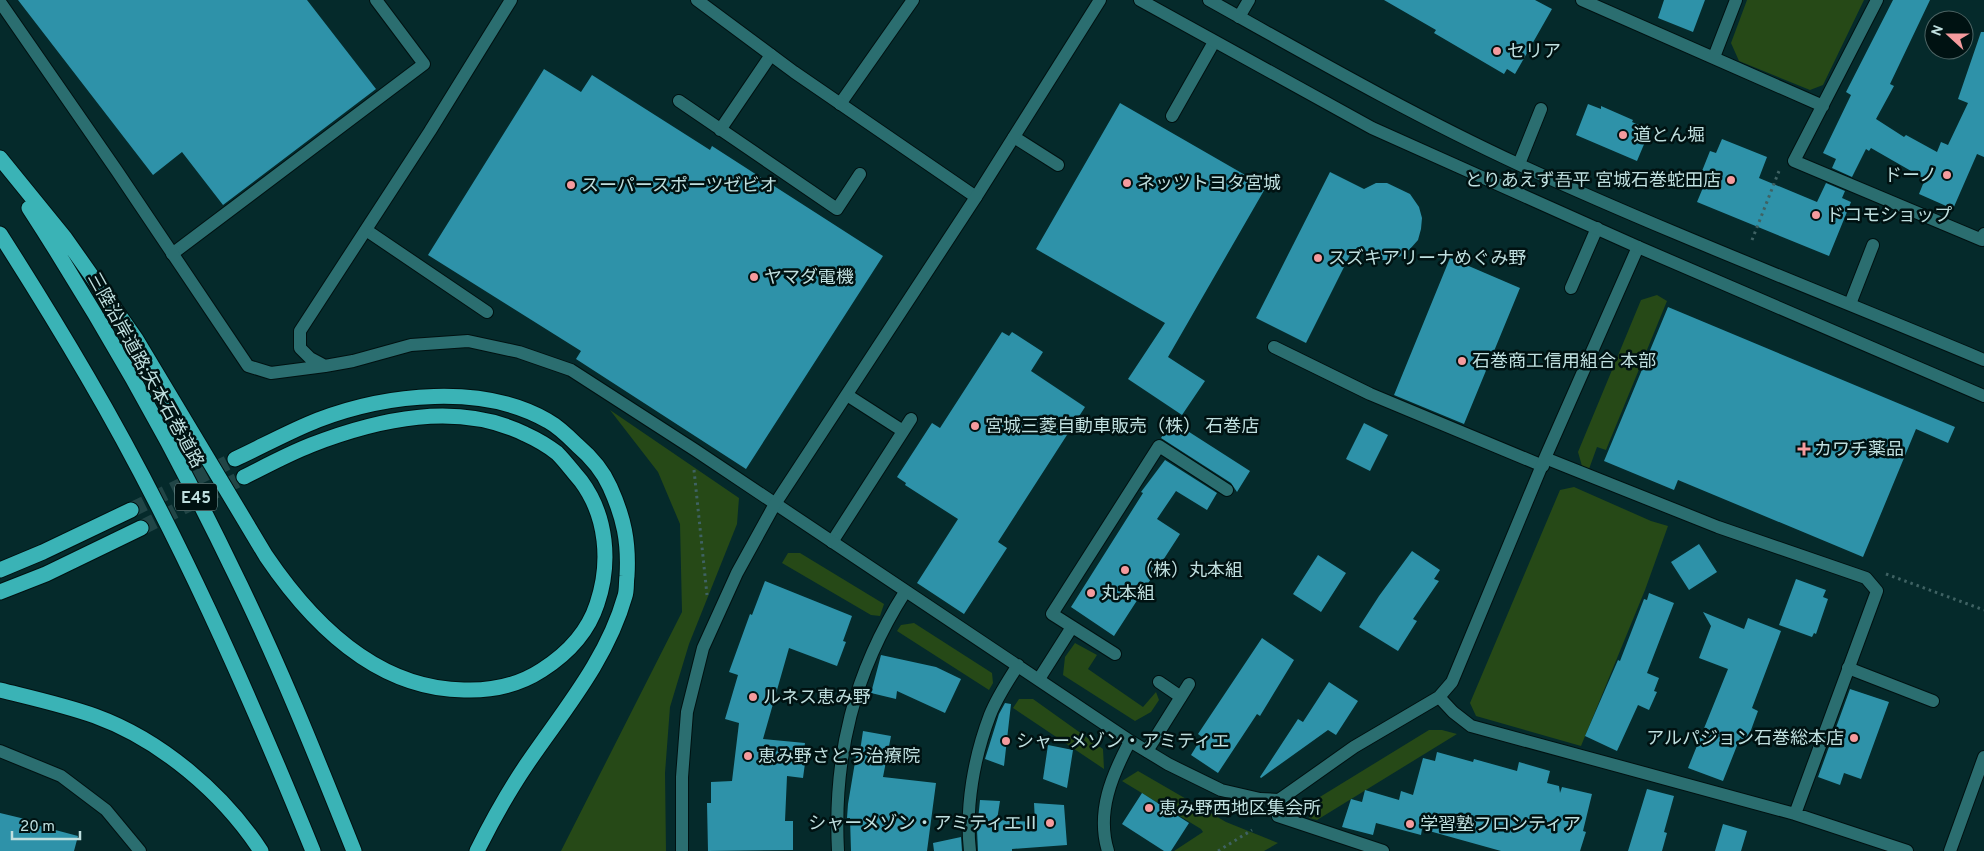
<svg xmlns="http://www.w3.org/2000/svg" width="1984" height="851" font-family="Overpass,'Noto Sans JP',sans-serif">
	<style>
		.green { fill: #264917 }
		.building { fill: #2e92a9 }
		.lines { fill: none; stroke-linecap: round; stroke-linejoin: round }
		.highway-tunnel { stroke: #214546; stroke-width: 15; stroke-dasharray: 15 8; stroke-linecap: butt }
		.lane-casing { stroke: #011; stroke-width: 14 }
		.street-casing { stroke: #011; stroke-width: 14 }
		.secondary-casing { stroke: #011; stroke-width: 14 }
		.highway-casing { stroke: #011; stroke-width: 17 }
		.path { stroke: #3f6263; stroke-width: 3; stroke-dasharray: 2.5 4; stroke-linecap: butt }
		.lane { stroke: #2b6e70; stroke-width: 12 }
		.street { stroke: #2b6e70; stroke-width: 12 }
		.secondary { stroke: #2b6e70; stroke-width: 12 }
		.highway { stroke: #3ab3b6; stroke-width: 15 }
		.poi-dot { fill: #f59b9e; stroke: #001212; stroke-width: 2 }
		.labels { text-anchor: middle; stroke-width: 5; stroke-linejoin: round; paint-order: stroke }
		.shield { fill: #001212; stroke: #86a2a2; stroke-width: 1 }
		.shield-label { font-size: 16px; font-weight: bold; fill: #bfdfdf }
		.poi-label { font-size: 18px; fill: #bfdfdf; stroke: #001212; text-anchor: start }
		.street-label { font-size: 18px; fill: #bfdfdf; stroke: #001212 }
	</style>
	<rect width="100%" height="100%" fill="#052a2b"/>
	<path class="green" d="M1747,0H1864L1823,85L1810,90L1739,61L1731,43Z
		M1657,295L1667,301L1606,450L1597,447L1589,469L1582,466L1578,452L1641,300Z
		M610,410L739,498L737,524L689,644L670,707L665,773L666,851H561L682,612L680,524L658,472Z
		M1574,487L1651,521L1668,526L1645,590L1581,746L1476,716L1470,703L1560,490Z
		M788,553H800L884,604L880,616L871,615L782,563Z
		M914,623L992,673L993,683L989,690L897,631L901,625Z
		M1075,643L1097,655L1088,669L1143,707L1156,692L1159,700L1151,712L1135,721L1063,675L1065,657Z
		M1019,699H1033L1103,749L1104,769L1013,708Z
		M1429,730H1442L1457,734L1317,820L1309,818L1310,803Z
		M1138,771L1226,822L1278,843L1264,851H1174L1203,832L1201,829L1122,781Z"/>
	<path class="building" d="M18,0H307L376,89L223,205L182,152L153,175Z
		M1384,0H1535L1552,9L1515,74L1507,69L1504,74L1434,33L1436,30Z
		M1664,0H1705L1693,32L1658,18Z
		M1893,0H1930L1890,84L1894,86L1876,119L1904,137L1906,135L1937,152L1941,142L1948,145L1968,103L1958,99L1981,32H1984V157L1977,154L1953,209L1919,194L1925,179L1871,148L1869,151L1866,149L1852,177L1832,168L1836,159L1823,153L1851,95L1846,92Z
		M544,69L581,92L592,75L710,150L712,146L883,256L746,469L576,359L581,351L428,255Z
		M1120,103L1266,187L1168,357L1205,381L1182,415L1128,379L1165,323L1036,249Z
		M1588,104L1601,109V106L1633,120L1632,122L1650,130L1637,161L1576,135Z
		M1722,139L1767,157L1759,178L1817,202L1826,183L1845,191L1842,198L1851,202L1829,256L1697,202L1707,178L1700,176L1710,151L1716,153Z
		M1330,172L1364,189L1376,183H1387L1410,194L1419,207L1422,218L1421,229L1418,240L1410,249L1401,256L1389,260H1377L1353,249L1306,343L1256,318Z
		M1450,258L1520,288L1464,424L1394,395Z
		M1668,307L1955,427L1948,443L1916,429L1863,557L1678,480L1674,490L1604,461Z
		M1002,332L1009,336L1012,332L1043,352L1031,371L1085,407L998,542L1007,548L964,614L917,583L958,519L905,485L906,483L897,477L932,423L940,428Z
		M1172,421L1250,471L1237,492L1231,483L1161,438Z
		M1364,423L1388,435L1370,471L1346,459Z
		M1165,460L1217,493L1207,510L1176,491L1157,519L1180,534L1114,636L1071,607L1143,493L1141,492Z
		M1699,544L1717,572L1689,590L1671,562Z
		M1412,551L1440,570L1434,579L1439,581L1413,619L1417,621L1398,651L1359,627L1379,596Z
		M1318,555L1346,573L1321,612L1293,594Z
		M1796,579L1826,590L1823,597L1828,599L1816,634L1814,633L1812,637L1779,625Z
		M765,581L852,616L843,641L846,642L837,666L789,648L763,739L805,743L803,756H806L803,778L787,776L785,821H793V850L708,851L707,803H711V782L732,781L739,723L725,719L738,675L729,672L750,614L752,615Z
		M1649,593L1674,603L1647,673L1659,678L1654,691L1657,692L1649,710L1638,705L1617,751L1585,736L1618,660L1620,661L1644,599L1647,600Z
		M1703,612L1744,629L1748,618L1781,631L1752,708L1758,711L1747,741L1740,738L1723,781L1688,768L1728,669L1699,658L1711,626Z
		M1262,638L1294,660L1260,716L1257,714L1218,773L1191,755L1202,737L1198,734Z
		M881,655L936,667L961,679L945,713L897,691L896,699L871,693Z
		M1329,682L1358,701L1336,735L1328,730L1261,778L1260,777L1298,719L1303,722Z
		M1850,689L1889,702L1861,779L1844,773L1840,785L1818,777Z
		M1005,703L1011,704L1004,766L985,759L999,714Z
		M863,731L891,736L883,777L936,783L927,851H851L850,818H847L848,804L857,750L860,751Z
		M1048,745L1073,750L1067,788L1043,779Z
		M1437,752L1473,762L1474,759L1517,771L1519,762L1550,771L1547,783L1559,786L1560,793L1562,787L1592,794L1583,831L1586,832L1580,851H1501L1422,829L1421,835L1376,823L1373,835L1342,827L1351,799L1362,802L1365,790L1399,800L1401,791L1413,795L1423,758L1435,761Z
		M1647,789L1674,796L1664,832L1667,833L1662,851H1628Z
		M1142,793L1189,823L1171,851H1164L1122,824Z
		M980,800L1000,801L997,820L1035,822L1034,803L1064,805L1067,845L1012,849V851H978L977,830Z
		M0,813L25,819V822L78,836L74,851H0Z
		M1723,824L1747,831L1741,851H1715Z
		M961,837L962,851H934L933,843Z"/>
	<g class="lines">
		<path class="highway-tunnel" d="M131,510L235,459
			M141,528L244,477"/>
		<defs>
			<path id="lane" d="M1239,17L1249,0
				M679,101L837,209L860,174
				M840,104L913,0
				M1172,116L1214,42
				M720,130L771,55
				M1014,137L1058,165
				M1519,164L1541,109
				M366,230L487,312
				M172,254L424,64L376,0
				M1571,288L1597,228
				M1850,304L1873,245
				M1274,347L1370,394L1543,466
				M847,395L903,431
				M832,542L911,419
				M1115,654L1052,614L1159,446L1227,490
				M1848,668L1933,701
				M1039,679L1072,627
				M1159,682L1181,697
				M1147,751L1189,684"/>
			<path id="street" d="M511,0L430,131L300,331V348L310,358L325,366L353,361L411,345L468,341L519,352L571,370L695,450L1130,741L1168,764L1221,790L1260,799L1279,800L1354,747L1439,697L1452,682L1545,458L1638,247
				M697,0L794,72L976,197
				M1582,0L1823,106
				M1877,0L1794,161L1982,240L1984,234
				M0,2L117,171L248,366L271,373L325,366
				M1714,57L1736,0
				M1545,458L1718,527L1866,578L1877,591L1795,814
				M1439,697L1453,712L1471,726L1795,814L1907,851
				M1279,800L1278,816L1383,851
				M838,851C833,756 854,672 905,592
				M970,851C965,807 974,757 990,715C997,697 1008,681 1018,665
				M1108,851C1096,812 1112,775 1130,741"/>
			<path id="secondary" d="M1140,0L1372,128L1638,247L1984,396
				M1209,0C1311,57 1414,116 1520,165C1673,235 1829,295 1984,360
				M0,751L61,776L106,810L140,851
				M682,851V777L687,712L703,648L737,573L775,504L976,197L1100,0
				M1950,851L1984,757"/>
			<path id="highway" d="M0,158L65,238L136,339L266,556C312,624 376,689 464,690C492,691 519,685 542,670C567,654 588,632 597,604C611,563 607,516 581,481C573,472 566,462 557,453C548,446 536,439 525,434C457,401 378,419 311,445C288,454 266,466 244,477
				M29,208C104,324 173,445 233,570C278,661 316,756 354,851
				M0,234C30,281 59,328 87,376C176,528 247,689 313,851
				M235,459C263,446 290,431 318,420C386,394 483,383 548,421C559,427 569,437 577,445C591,457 603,471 610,487C624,518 629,542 627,576C626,582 627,590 625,596C607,660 563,711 527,764C508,792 492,821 477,851
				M0,570L43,552L131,510
				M0,592L46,574L141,528
				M0,690C32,698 64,705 95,716C161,740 223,793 261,851"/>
		</defs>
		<use href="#lane" class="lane-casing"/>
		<use href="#street" class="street-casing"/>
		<use href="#secondary" class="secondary-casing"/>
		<use href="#highway" class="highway-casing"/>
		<path class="path" d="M1752,240L1779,171L1781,169
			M694,470L707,595
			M1886,574L1984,610
			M1218,851L1252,830"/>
		<use href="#lane" class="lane"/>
		<use href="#street" class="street"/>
		<use href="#secondary" class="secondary"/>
		<use href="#highway" class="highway"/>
	</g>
	<g class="poi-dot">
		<circle cx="1497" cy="51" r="5"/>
		<circle cx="1623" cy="135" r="5"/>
		<circle cx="1947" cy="175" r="5"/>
		<circle cx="1731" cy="180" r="5"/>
		<circle cx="1127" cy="183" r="5"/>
		<circle cx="571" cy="185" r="5"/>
		<circle cx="1816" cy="215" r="5"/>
		<circle cx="1318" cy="258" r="5"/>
		<circle cx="754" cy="277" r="5"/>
		<circle cx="1462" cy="361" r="5"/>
		<circle cx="975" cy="426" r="5"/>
		<path d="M1801.5 441.5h5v5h5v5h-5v5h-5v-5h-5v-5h5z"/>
		<circle cx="1125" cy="570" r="5"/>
		<circle cx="1091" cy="593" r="5"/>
		<circle cx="753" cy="697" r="5"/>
		<circle cx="1854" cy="738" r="5"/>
		<circle cx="1006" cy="741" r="5"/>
		<circle cx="748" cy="756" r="5"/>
		<circle cx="1149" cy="808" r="5"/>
		<circle cx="1050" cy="823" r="5"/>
		<circle cx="1410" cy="824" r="5"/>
	</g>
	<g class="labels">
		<rect class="shield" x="175" y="483.5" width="42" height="27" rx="4"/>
		<g class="shield-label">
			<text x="196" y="503">E45</text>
		</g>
		<g class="poi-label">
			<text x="1507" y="57">セリア</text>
			<text x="1633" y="141">道とん堀</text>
			<text x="1937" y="181" text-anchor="end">ドーノ</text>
			<text x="1721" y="186" text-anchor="end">とりあえず吾平 宮城石巻蛇田店</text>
			<text x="1137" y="189">ネッツトヨタ宮城</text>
			<text x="581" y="191">スーパースポーツゼビオ</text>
			<text x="1826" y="221">ドコモショップ</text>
			<text x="1328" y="264">スズキアリーナめぐみ野</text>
			<text x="764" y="283">ヤマダ電機</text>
			<text x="1472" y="367">石巻商工信用組合 本部</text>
			<text x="985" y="432">宮城三菱自動車販売（株） 石巻店</text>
			<text x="1814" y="455">カワチ薬品</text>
			<text x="1135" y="576">（株）丸本組</text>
			<text x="1101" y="599">丸本組</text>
			<text x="763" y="703">ルネス恵み野</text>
			<text x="1844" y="744" text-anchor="end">アルパジョン石巻総本店</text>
			<text x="1016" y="747">シャーメゾン・アミティエ</text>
			<text x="758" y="762">恵み野さとう治療院</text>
			<text x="1159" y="814">恵み野西地区集会所</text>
			<text x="1040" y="829" text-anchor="end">シャーメゾン・アミティエⅡ</text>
			<text x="1420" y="830">学習塾フロンティア</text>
		</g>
		<g class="street-label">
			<text transform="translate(146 370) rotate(61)" y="6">三陸沿岸道路;矢本石巻道路</text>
		</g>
	</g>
	<g transform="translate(1949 35) rotate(291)"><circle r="24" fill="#001212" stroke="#4c6464"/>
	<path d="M0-4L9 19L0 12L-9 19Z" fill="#f59b9e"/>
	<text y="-8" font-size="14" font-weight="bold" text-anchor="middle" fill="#bfdfdf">N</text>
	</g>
	<path d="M12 831v8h68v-8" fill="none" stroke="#bfdfdf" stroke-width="2.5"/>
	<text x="20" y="831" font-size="15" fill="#bfdfdf" stroke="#001212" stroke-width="4" paint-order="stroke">20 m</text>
</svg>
